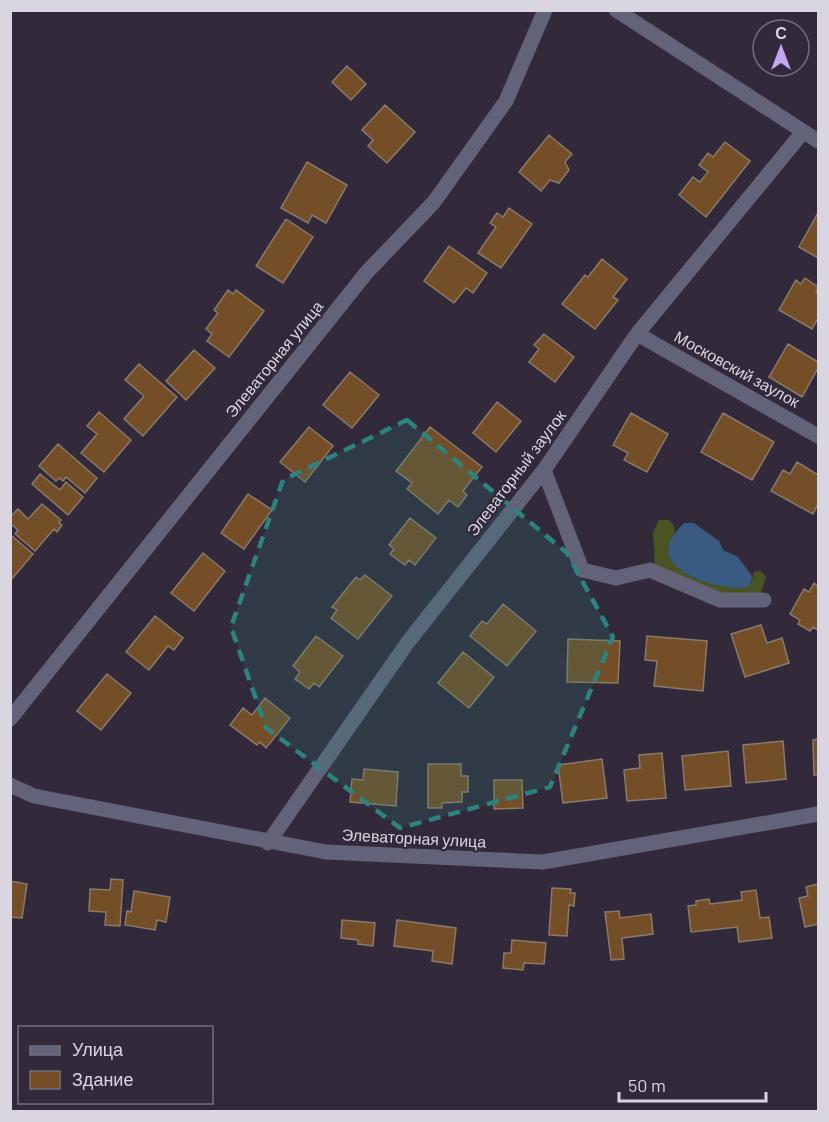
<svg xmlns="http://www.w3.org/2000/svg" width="829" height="1122" font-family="Barlow,sans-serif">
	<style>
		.green { fill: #495422 }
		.water { fill: #395b82 }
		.building { fill: #744e26; stroke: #8b7a6a; stroke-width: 1.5 }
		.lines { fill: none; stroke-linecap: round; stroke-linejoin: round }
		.minor { stroke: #626379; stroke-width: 15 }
		.marked { fill: #2d847f; fill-opacity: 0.2; stroke: #2d847f; stroke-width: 4.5; stroke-dasharray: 12 8; stroke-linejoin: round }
		.labels { text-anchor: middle; stroke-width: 4.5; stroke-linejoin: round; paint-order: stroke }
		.street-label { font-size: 16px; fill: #dad6e1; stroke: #322a3b }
	</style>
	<rect width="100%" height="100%" fill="#322a3b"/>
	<path class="green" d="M659,520H669C680,530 673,537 668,549C676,580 723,580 750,586L754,572L760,571L766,577L759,598L717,600L655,564L653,533Z"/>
	<path class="water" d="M684,523H694L719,541L723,550L738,557L752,576L750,586C729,593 669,577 668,550C668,540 677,530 684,523Z"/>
	<path class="building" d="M347,66L366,84L351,100L332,82Z
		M385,105L415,132L387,163L368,146L373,140L362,130Z
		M549,135L572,154L565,162L569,170L559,183L550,180L541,191L519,172Z
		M725,142L750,161L706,217L679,195L693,177L700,182L708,172L699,165L708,153L713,157Z
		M307,162L347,185L326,223L312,215L308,223L281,208Z
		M509,208L532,224L501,268L478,253L496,227L490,223L497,213L503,217Z
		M818,213V258L799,247Z
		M286,219L313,237L283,283L256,266Z
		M449,246L487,273L473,293L466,288L454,303L424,281Z
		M602,259L627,279L613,297L618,300L595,329L562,304L585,275L588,277Z
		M805,278L818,287L816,292L818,294V318L812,329L779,310L796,280L801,284Z
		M228,290L233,294L236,290L264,311L229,357L207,341L212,334L206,329L218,313L214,310Z
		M544,334L574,357L555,382L529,362L539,349L534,345Z
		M788,344L818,362V368L802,397L769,377Z
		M194,350L215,368L186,400L166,381Z
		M139,364L177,397L143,436L124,419L144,396L125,380Z
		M350,372L379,395L352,428L323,405Z
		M497,402L521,421L496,452L473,433Z
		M99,412L131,440L104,472L81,453L97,434L87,426Z
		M631,413L668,434L647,472L624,460L628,453L613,445Z
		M723,413L774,442L752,480L701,452Z
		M309,427L333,446L305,482L280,462Z
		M430,427L482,467L463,491L467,495L458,507L449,500L438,514L407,489L412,483L396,471Z
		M58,444L97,478L85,493L66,477L63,481L59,478L56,481L39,466Z
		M797,462L818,475V504L813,514L771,491L783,470L790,474Z
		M40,474L60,490L66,482L83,497L68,515L32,484Z
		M248,494L272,510L244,549L221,533Z
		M42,504L61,520L59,522L62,525L57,532L54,529L35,551L15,534L18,530L10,523V517L18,509L28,519Z
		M410,518L436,538L415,565L409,560L405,565L390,554L394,549L389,545Z
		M12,536L33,554L10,581V538Z
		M203,553L225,571L194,611L171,593Z
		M365,575L392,596L358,639L331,618L337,610L332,607L356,577L360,580Z
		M814,583L818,586V630L813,627L810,631L798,624L800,620L790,614L804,589L809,592Z
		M503,604L536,631L507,666L470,636L482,621L487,624Z
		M155,616L183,638L174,650L168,646L149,670L126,652Z
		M761,625L767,643L782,638L789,663L745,677L731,634Z
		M316,636L343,656L319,687L314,683L309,689L295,679L300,672L293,666Z
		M647,636L707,641L703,691L654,686L657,661L645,660Z
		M568,639L620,641L618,683L567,682Z
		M463,652L494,677L469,708L438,683Z
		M107,674L131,693L101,730L77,711Z
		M265,698L290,718L266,748L260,742L257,745L230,725L243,708L252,715Z
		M818,739V775H814L813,740Z
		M783,741L786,779L746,783L743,745Z
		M728,751L731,786L685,790L682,756Z
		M662,753L666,798L627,801L624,770L640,768L639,755Z
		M602,759L607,798L563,803L558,765Z
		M428,764H461V776H468V792H462V802L442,803V808H428Z
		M364,769L398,772L396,806L350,802L352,779L363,780Z
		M494,780H522L523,808L494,809Z
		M111,879L123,880L120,926L105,925L106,912L89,911L90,889L110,890Z
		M10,881L27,884L22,918L10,917Z
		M818,884V924L805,927L799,898L808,896L806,887Z
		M552,888L571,889L570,893H575L574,906L569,905L567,936L549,935Z
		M756,890L760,918L769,917L772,938L739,942L737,927L691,932L688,906L696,905V901L709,899L710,904L742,900L741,892Z
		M134,891L170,897L166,922L157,920L155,930L125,925L127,911L131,912Z
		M619,911L620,918L651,914L653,934L622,938L624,959L611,960L605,912Z
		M342,920L375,923L373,946L358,944V940L341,938Z
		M397,920L456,928L452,964L432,961L433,951L394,946Z
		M512,940L546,943L544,964L524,963L523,970L503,968L504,953H511Z"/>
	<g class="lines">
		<path class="minor" d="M616,10L818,141
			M637,334L818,436
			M544,470L582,570L616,578L650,570L720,600H764
			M10,719L367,272L434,202L506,101L545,10
			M10,785L34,796L326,852L543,862L818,814
			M268,843L408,642L544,470L637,334L803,132"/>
	</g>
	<path class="marked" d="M407,420L567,553L613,637L550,787L400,828L266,728L231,627L283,480Z"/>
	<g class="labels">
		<g class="street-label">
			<text transform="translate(274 359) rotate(-51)" y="6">Элеваторная улица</text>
			<text transform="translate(737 369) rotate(29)" y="6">Московский заулок</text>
			<text transform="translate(516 473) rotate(-53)" y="6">Элеваторный заулок</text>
			<text transform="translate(414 838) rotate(3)" y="6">Элеваторная улица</text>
		</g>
	</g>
	<rect width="829" height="1122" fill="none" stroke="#dad6e1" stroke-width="24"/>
	<rect x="18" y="1026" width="195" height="78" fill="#322a3b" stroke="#756f7d" stroke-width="1.5"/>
	<rect x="30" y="1046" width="30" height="9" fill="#626379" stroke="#756f7d" stroke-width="1.5"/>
	<text x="72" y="1056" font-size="18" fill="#dad6e1">Улица</text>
	<rect x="30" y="1071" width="30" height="18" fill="#744e26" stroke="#756f7d" stroke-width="1.5"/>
	<text x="72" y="1086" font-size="18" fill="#dad6e1">Здание</text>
	<g transform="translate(781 48)"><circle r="28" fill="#322a3b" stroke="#756f7d" stroke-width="1.5"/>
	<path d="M0-4.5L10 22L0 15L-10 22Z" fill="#c4a7f1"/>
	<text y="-9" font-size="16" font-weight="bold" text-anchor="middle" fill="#dad6e1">С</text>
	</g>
	<path d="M619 1092v9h147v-9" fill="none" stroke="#dad6e1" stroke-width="3"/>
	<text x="628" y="1092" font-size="18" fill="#dad6e1" stroke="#322a3b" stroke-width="4.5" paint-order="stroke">50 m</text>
</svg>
